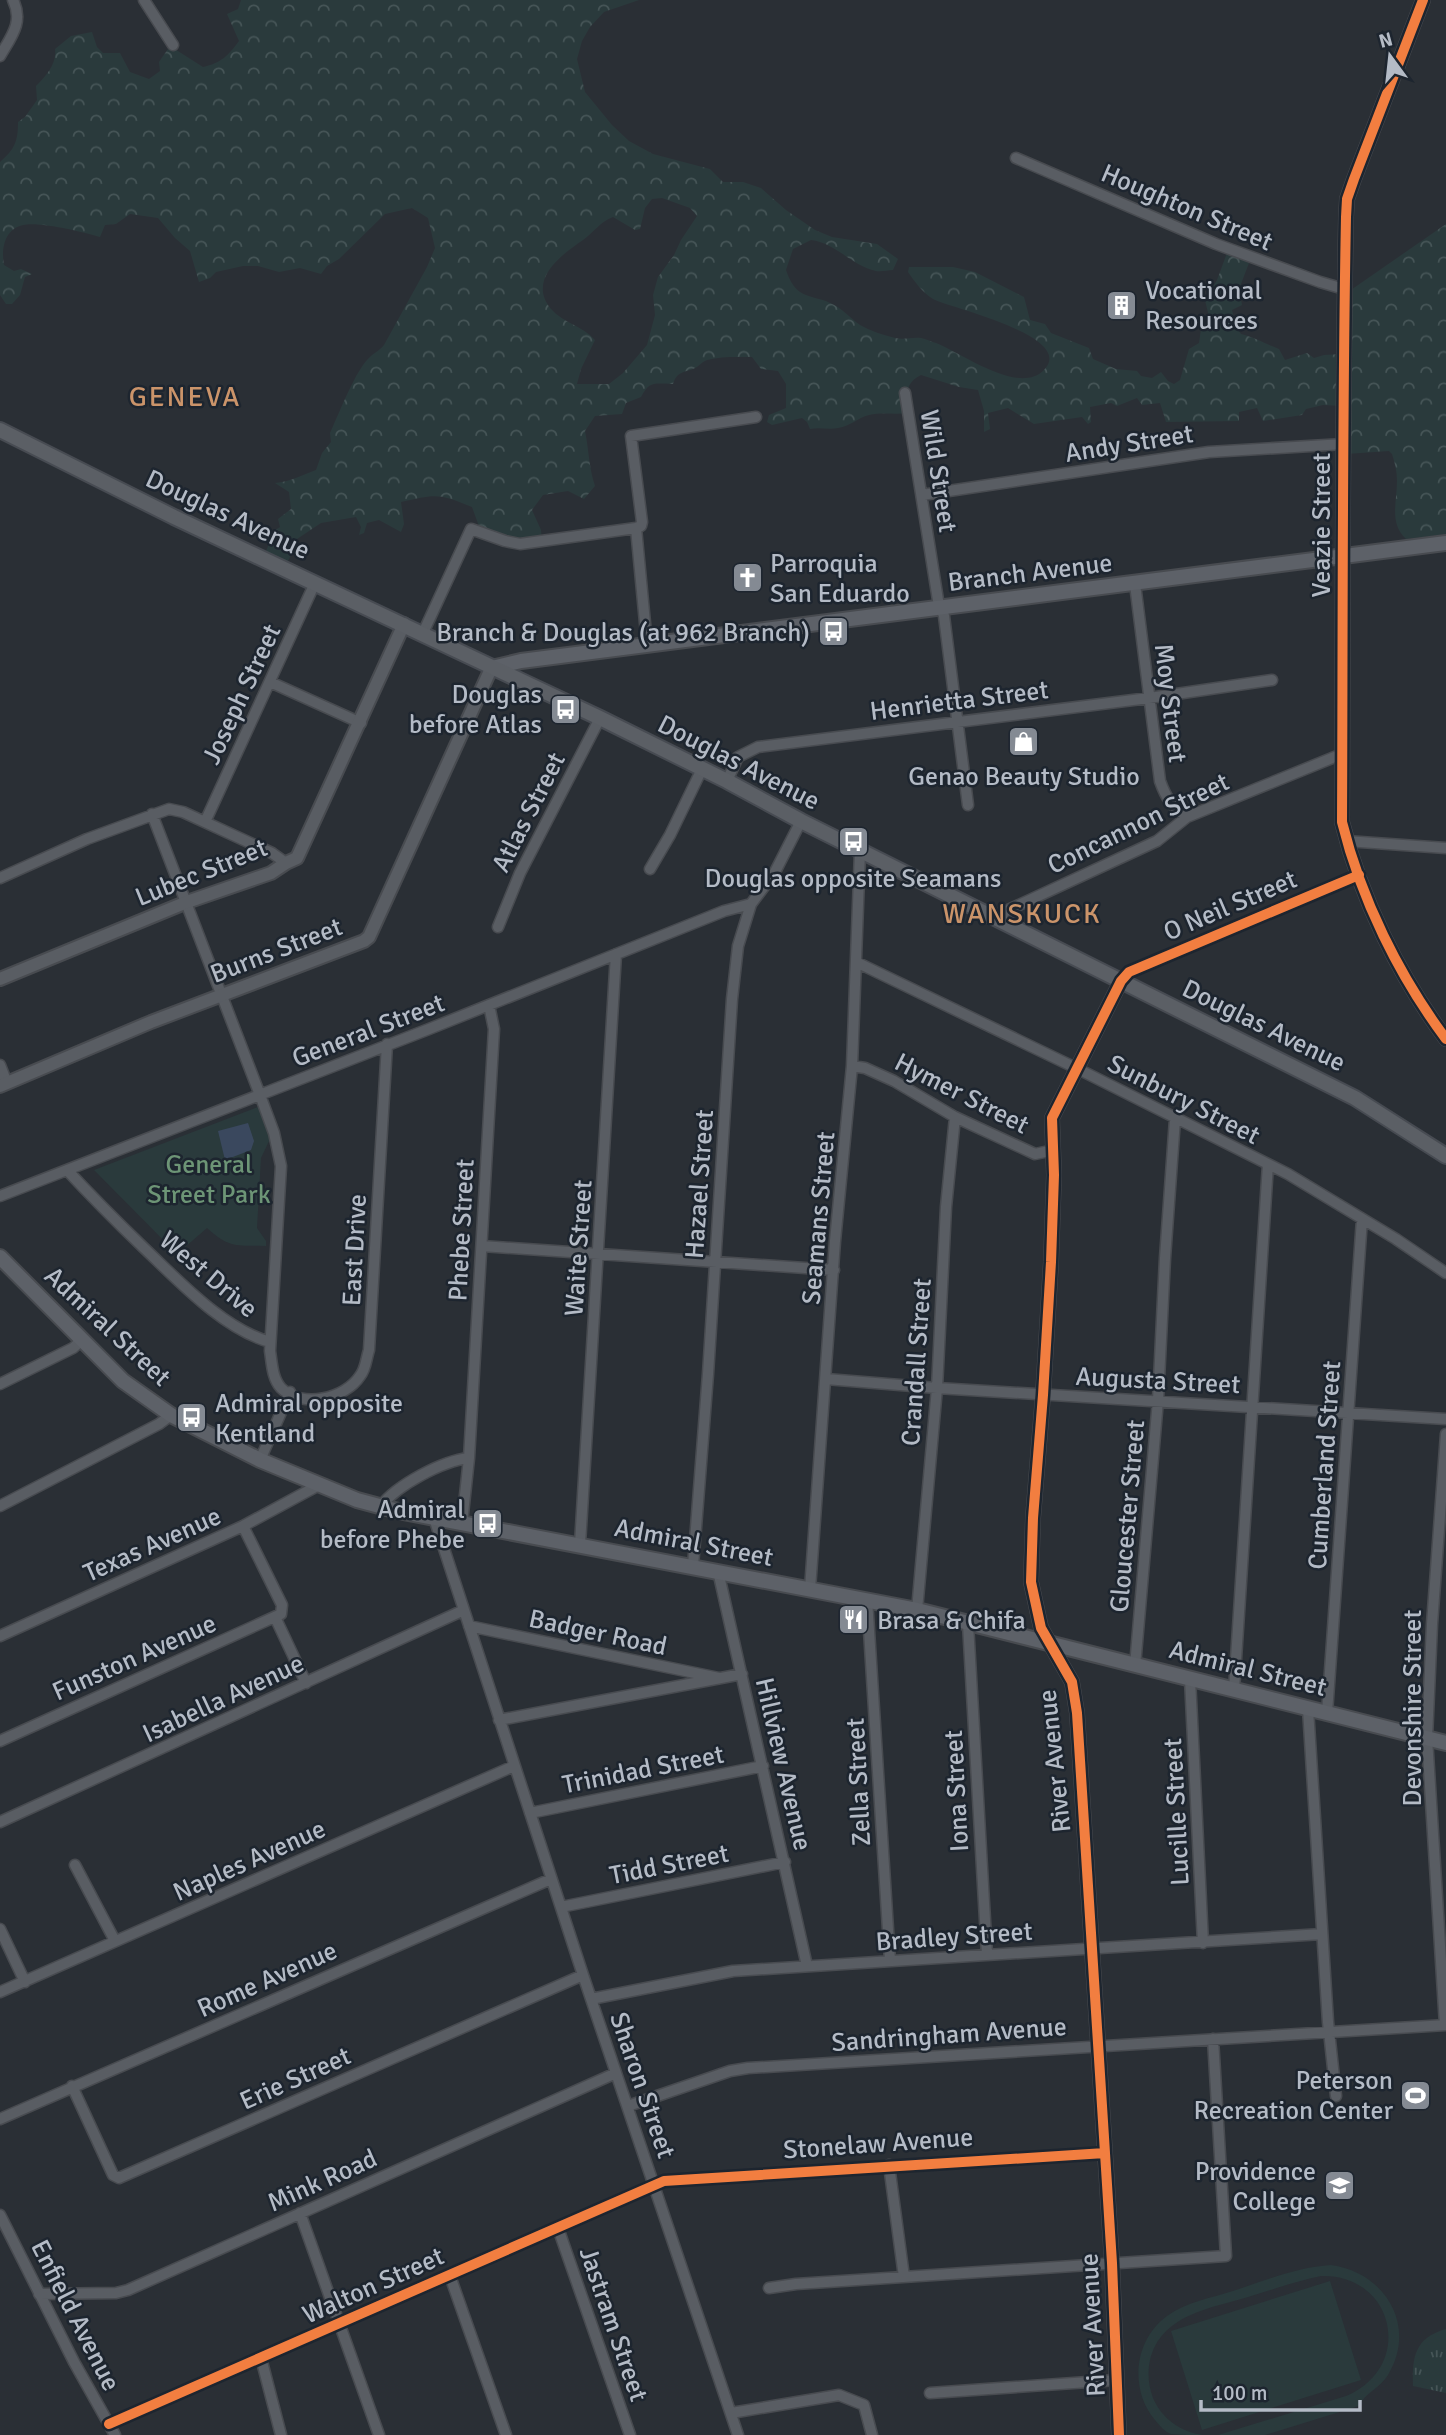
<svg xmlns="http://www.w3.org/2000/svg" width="1446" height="2435" font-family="Signika,sans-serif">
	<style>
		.grass { fill: url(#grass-tufts) }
		.forest { fill: url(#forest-crowns); fill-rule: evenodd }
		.park { fill: #2a3a3c }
		.water { fill: #3a485e }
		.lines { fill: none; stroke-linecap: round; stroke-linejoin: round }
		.minor-casing { stroke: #484b50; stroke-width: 13 }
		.tertiary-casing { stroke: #484b50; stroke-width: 16 }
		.secondary-casing { stroke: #484b50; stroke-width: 18 }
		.primary-casing { stroke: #474b52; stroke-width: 18 }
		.minor { stroke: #595d63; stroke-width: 10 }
		.tertiary { stroke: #595d63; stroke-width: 12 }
		.secondary { stroke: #5d6168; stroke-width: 14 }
		.primary { stroke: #5b5f65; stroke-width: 14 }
		.cycleway-casing { stroke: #1d252f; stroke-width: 15 }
		.cycleway { stroke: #f27e40; stroke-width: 10 }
		.labels { text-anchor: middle; stroke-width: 5; stroke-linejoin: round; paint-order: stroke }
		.street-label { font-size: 26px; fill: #b4bbc6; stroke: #1d252f }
		.poi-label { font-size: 26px; fill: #b4bbc6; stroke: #1d252f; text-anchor: end }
		.park-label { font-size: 26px; fill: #6d9576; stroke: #1d252f }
		.neighbourhood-label { font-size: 28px; letter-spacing: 2px; fill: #cb946a; stroke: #1d252f }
	</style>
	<defs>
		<pattern id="grass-tufts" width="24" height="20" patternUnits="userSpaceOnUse" patternTransform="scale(1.75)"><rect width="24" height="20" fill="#2a3a3c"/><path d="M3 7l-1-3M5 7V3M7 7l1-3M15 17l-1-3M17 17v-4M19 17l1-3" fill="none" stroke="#465557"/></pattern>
		<pattern id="forest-crowns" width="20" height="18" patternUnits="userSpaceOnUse" patternTransform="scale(1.75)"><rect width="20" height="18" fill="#2a3a3c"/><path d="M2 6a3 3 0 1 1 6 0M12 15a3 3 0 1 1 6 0" fill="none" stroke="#465557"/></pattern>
	</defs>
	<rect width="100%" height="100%" fill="#2a2f35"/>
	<path class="grass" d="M1446,2329V2393L1413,2386C1412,2358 1414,2338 1446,2329Z"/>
	<path class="forest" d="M241,0H639L604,12L590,27L582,41L577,59L585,92L612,125L629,141L653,154L710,169L723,182H743L761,188L786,210L815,230L832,237L877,244L898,259L893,270C888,270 881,272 876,271C852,266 836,243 811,240L793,249L786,270C789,279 793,287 800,292C809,298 821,298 830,303C842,308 850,318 860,325C871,331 883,335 895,338C905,340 912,337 921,338C926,339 932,342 936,343C962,353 1019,396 1044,370C1077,336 950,308 933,299C922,292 915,282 908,272L909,267H953L975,272L1024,297L1030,320L1045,324L1051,333L1089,348L1093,359L1116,369L1137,371L1141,376L1152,378L1161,372L1168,381L1174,384L1180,380L1189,349L1199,343L1201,329L1209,323V317L1205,300L1217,280L1227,253L1249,263L1239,289L1242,305L1232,310L1236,327L1241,334C1257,338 1265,344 1279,349L1285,360L1307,353L1314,358L1324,355L1342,354L1348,292L1446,224V534L1406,539C1389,523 1397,502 1397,481C1397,472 1395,463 1392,454L1389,451L1346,454L1343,406L1323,405L1306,409L1302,415L1263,421L1257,408L1239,412V421L1166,422L1160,403L1142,405L1137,398L1117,406L1111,403L1090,407L1091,422L1088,424L1082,417L1034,424L1008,408L988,413L990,429L984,432V411L978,390L959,387L921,375C904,383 906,397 908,413C894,415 882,412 869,415C857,418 851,426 838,428C829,430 820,427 810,429L807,422L802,418L772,425L767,422L769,415L786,408V384L778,371L761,369L752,357C737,357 722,356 707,360C701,362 699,367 693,369C682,373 677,372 673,384C655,384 650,380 641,397L626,403L622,414L595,416L585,431C589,451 589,468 595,486L584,499L568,491L543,495L532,510L541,530L542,545L518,548L484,540L472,507C439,493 435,494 401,502L404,524L401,532L379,520L367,523L364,533L359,535L361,527L356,517L321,523L294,541L290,557L284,569L263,559L274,531L280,527L278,519L291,509L289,492L275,483C290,482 302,475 316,470L322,453L331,442L330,433C339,414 356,368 371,356C376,352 380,350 384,345L427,267L435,248L428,218L412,208L385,214L339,259L327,266L321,274L300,268L279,272L258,266H243L216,272L210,278L199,282L190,251L175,238L158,218L130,214L116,224L105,225L100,237C84,232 38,221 23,225C4,229 1,250 4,265L14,271L21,269L32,274L25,277L20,295L12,304H6L0,295V162C15,149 18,141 18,122L25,117L37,100L36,86C46,76 57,64 55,49L71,36L92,32L97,47L103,53H120L130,72L149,79L160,71L159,62L170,46L203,67C221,63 228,56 239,41L227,14L238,9ZM662,198L690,208L697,216L681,240L674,255L658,277L653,295L655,315L647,345L623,373L609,384H577L581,369L595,340C583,326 563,323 551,309C527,280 561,255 583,240C594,232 600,222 613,217L635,230L640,229L645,208L652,199Z"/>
	<path class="park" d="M258,1107L270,1139L261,1158L257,1228L266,1241V1246C237,1245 230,1249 207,1228L177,1254L94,1170Z
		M1331,2265C1384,2272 1418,2325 1388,2375C1381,2387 1364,2394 1359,2406L1265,2435H1218L1346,2396C1415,2367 1395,2274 1321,2276C1296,2281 1272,2290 1248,2297C1212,2308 1164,2314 1151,2356C1147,2370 1148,2385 1153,2398C1162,2419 1181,2432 1203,2435C1194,2435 1180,2435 1171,2434C1165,2432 1159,2425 1155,2420C1129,2389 1134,2340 1167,2316C1186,2302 1211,2298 1233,2291C1264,2281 1297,2267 1331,2265Z
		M1330,2281L1361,2380L1202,2430L1171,2331Z"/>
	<path class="water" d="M248,1123L254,1141L251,1150L225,1160L218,1131Z"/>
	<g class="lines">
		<defs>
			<path id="minor" d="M144,0L173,45
				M0,56C11,37 24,22 13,0
				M1016,158L1216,244L1320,282L1344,289
				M905,393L938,600L944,616L968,805
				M922,495L1209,452L1344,444
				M636,528L641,526L642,522L631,436L756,417
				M636,528L647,644
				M1135,584L1160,781C1166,798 1172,807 1187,817
				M423,633L471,529L505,541L520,544L636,528
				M270,682L361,723
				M727,781L738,757L758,747L1149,698L1272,680
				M152,814L260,1095L274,1133L281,1166L270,1351C272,1363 272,1378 281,1388C302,1409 345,1399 360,1376C366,1369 366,1359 369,1350L387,1044
				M205,822L315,583
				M1346,841L1446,848
				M650,869L670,835L702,769
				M0,878L87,839L169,809L183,812L272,853L286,863
				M993,917L1157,841L1187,817L1342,754
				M498,927L520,873L600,718
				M856,962L1076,1068L1288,1174L1396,1239L1446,1273
				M1121,981L1129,972L1359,875
				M0,1065L7,1083
				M852,1066L865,1068L894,1081L955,1117L1035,1154L1054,1150
				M67,1170C92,1197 118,1223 144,1248C179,1281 223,1329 270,1342
				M0,1196L429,1029L724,911L751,904
				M482,1246L834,1270
				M826,1379L937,1388L1446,1419
				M0,1384L73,1348L83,1339
				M260,1460L290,1392
				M0,1506L159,1424L171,1415
				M381,1506C397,1485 442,1461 469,1458
				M434,1518L583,1975L738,2435
				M462,1523L469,1458L494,1029L489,1005
				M580,1544L616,954
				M693,1566L708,1374L732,999L738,946L751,904L775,872L801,821
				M718,1571L807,1966
				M810,1589L835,1241L852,1066L860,851
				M867,1599L890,1961
				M917,1610L937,1388L946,1207L955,1117
				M275,1617L306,1683
				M968,1624L987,1955
				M469,1626L719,1678
				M0,1636L243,1526L319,1485
				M1135,1666L1158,1400L1165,1258L1175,1119
				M1190,1679L1203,1943
				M1234,1690L1268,1164
				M1308,1709L1328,2022L1336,2096
				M1327,1713L1362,1219
				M499,1720L742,1674
				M0,1741L281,1614L282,1605L243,1526
				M530,1813L763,1766
				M0,1822L464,1610
				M75,1865L115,1941
				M561,1907L785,1862
				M0,1929L25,1982
				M0,1992L514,1766
				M591,1999L733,1971L1322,1934
				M1445,2025L1427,1738L1432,1624L1446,1434
				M72,2086L113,2175L119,2178L583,1975
				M628,2106L730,2071L748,2068L1446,2025
				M0,2119L551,1879
				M889,2165L904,2277
				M300,2213L379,2435
				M0,2215L74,2362L115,2435
				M558,2228L630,2435
				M450,2276L506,2435
				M769,2288L796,2284L1226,2256L1213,2039
				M39,2294L116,2293L128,2290L616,2073
				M261,2358L281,2435
				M930,2393L1117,2380
				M731,2413L839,2395L864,2405L872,2435
				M109,2424L664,2181L1105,2153"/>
			<path id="tertiary" d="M1423,0L1354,179L1347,199L1346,217C1342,418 1343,620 1342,822C1361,899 1399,976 1446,1039
				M0,979L187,902L271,873L286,863L297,858L404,624
				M0,1086L151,1022L364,941L369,937L489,673L496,667
				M1119,2435L1112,2263L1077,1713L1072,1682L1041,1628L1031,1582L1033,1518L1043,1395L1051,1262L1054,1175L1052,1118L1121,981"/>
			<path id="secondary" d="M496,667L521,661L1446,543
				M0,1257L123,1381L171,1415L260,1460L357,1500L398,1511L917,1610L1446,1743"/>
			<path id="primary" d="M0,430L174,517L600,718L727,781L801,821L1355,1098L1446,1156"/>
		</defs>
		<use href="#minor" class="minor-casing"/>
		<use href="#tertiary" class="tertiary-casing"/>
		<use href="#secondary" class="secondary-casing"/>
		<use href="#primary" class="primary-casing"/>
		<use href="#minor" class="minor"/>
		<use href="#tertiary" class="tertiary"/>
		<use href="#secondary" class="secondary"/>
		<use href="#primary" class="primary"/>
		<defs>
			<path id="cycleway" d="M1423,0L1354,179L1347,199L1346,217C1342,418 1343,620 1342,822C1361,899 1399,976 1446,1039
				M109,2424L664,2181L1105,2153
				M1119,2435L1112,2263L1077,1713L1072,1682L1041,1628L1031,1582L1033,1518L1043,1395L1051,1262L1054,1175L1052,1118L1121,981L1129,972L1359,875"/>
		</defs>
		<use href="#cycleway" class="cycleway-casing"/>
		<use href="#cycleway" class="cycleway"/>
	</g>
	<defs>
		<symbol id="building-square" viewBox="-11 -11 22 22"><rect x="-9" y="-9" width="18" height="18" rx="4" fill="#848a93" stroke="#1d252f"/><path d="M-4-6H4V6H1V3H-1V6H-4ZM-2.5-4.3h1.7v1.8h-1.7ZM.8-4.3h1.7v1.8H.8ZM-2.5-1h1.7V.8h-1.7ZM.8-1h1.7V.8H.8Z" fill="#fff"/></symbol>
		<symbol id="church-square" viewBox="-11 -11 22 22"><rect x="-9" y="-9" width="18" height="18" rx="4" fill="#848a93" stroke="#1d252f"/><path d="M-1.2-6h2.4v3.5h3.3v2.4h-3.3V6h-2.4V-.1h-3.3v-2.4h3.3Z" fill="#fff"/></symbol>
		<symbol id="bus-square" viewBox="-11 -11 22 22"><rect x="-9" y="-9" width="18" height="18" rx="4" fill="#848a93" stroke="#1d252f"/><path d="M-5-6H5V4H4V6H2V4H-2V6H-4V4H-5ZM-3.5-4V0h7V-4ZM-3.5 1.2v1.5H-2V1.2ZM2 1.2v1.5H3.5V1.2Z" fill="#fff"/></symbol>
		<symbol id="shop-square" viewBox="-11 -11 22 22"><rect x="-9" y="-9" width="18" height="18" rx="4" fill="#848a93" stroke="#1d252f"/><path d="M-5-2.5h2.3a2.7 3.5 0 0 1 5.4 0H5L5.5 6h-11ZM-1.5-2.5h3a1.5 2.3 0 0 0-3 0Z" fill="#fff"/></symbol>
		<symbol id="restaurant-square" viewBox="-11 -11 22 22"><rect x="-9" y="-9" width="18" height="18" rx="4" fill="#848a93" stroke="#1d252f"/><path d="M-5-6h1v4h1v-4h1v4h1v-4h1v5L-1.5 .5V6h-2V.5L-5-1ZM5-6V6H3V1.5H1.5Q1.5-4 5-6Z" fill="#fff"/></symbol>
		<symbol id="stadium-square" viewBox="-11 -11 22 22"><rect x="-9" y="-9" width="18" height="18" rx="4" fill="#848a93" stroke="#1d252f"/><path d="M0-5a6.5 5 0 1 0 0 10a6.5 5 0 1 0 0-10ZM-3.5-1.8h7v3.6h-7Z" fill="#fff"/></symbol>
		<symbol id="university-square" viewBox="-11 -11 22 22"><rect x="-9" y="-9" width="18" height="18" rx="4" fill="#848a93" stroke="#1d252f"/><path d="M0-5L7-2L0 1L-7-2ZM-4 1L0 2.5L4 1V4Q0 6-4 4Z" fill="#fff"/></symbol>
	</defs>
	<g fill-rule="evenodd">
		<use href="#building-square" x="1104" y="288" width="35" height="35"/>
		<use href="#church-square" x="730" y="560" width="35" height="35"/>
		<use href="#bus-square" x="816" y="614" width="35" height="35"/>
		<use href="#bus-square" x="548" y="692" width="35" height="35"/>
		<use href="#shop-square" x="1006" y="724" width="35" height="35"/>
		<use href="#bus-square" x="836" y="824" width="35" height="35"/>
		<use href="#bus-square" x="174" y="1400" width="35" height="35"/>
		<use href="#bus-square" x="470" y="1506" width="35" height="35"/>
		<use href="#restaurant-square" x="836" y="1602" width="35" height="35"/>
		<use href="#stadium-square" x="1398" y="2078" width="35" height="35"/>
		<use href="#university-square" x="1322" y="2168" width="35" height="35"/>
	</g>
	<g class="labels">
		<g class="street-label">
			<text transform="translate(1187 207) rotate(23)" y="9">Houghton Street</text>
			<text transform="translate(1129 443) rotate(-9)" y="9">Andy Street</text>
			<text transform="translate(939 471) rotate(81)" y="9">Wild Street</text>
			<text transform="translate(228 514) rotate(25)" y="9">Douglas Avenue</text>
			<text transform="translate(1321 525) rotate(-90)" y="9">Veazie Street</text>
			<text transform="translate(1030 572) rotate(-7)" y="9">Branch Avenue</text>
			<text transform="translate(241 694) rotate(-65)" y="9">Joseph Street</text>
			<text transform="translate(959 700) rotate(-7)" y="9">Henrietta Street</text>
			<text transform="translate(1171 703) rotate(83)" y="9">Moy Street</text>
			<text transform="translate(739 762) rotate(27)" y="9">Douglas Avenue</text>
			<text transform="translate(528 812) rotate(-63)" y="9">Atlas Street</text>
			<text transform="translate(1138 823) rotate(-26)" y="9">Concannon Street</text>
			<text transform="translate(201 872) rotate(-22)" y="9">Lubec Street</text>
			<text transform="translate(1230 905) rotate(-23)" y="9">O Neil Street</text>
			<text transform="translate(276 950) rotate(-21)" y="9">Burns Street</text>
			<text transform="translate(1264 1025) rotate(26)" y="9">Douglas Avenue</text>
			<text transform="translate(368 1030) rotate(-21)" y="9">General Street</text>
			<text transform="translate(962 1093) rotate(27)" y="9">Hymer Street</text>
			<text transform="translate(1184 1099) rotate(27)" y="9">Sunbury Street</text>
			<text transform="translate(699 1184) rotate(-86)" y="9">Hazael Street</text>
			<text transform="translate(818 1218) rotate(-85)" y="9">Seamans Street</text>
			<text transform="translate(461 1230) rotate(-87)" y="9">Phebe Street</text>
			<text transform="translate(578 1248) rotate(-86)" y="9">Waite Street</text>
			<text transform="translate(354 1250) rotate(-87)" y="9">East Drive</text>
			<text transform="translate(209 1274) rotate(40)" y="9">West Drive</text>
			<text transform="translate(108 1326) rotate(43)" y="9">Admiral Street</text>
			<text transform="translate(916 1362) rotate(-86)" y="9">Crandall Street</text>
			<text transform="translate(1158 1380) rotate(3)" y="9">Augusta Street</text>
			<text transform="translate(1324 1465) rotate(-86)" y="9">Cumberland Street</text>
			<text transform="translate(1127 1516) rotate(-85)" y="9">Gloucester Street</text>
			<text transform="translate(694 1542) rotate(11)" y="9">Admiral Street</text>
			<text transform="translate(152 1544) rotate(-24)" y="9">Texas Avenue</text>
			<text transform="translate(598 1632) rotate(12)" y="9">Badger Road</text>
			<text transform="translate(134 1657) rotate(-24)" y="9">Funston Avenue</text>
			<text transform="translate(1248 1668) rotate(14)" y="9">Admiral Street</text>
			<text transform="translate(223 1698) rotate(-25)" y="9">Isabella Avenue</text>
			<text transform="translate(1412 1708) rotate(-90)" y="9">Devonshire Street</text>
			<text transform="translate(1054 1761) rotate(-96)" y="9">River Avenue</text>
			<text transform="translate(784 1764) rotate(77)" y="9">Hillview Avenue</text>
			<text transform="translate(643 1769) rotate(-11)" y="9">Trinidad Street</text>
			<text transform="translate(858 1782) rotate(-93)" y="9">Zella Street</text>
			<text transform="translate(956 1791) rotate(-93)" y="9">Iona Street</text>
			<text transform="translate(1176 1812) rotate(-93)" y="9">Lucille Street</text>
			<text transform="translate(249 1860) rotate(-24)" y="9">Naples Avenue</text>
			<text transform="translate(669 1864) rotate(-11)" y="9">Tidd Street</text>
			<text transform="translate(954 1936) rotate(-4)" y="9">Bradley Street</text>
			<text transform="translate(267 1979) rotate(-24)" y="9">Rome Avenue</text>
			<text transform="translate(949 2034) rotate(-4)" y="9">Sandringham Avenue</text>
			<text transform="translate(295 2078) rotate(-24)" y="9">Erie Street</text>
			<text transform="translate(643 2085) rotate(71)" y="9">Sharon Street</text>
			<text transform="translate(878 2143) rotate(-4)" y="9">Stonelaw Avenue</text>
			<text transform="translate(322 2180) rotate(-24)" y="9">Mink Road</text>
			<text transform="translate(373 2285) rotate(-24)" y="9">Walton Street</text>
			<text transform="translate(76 2315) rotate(63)" y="9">Enfield Avenue</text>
			<text transform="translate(614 2324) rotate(71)" y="9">Jastram Street</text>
			<text transform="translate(1092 2325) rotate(-93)" y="9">River Avenue</text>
		</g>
		<g class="poi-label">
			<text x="1145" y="299" text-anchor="start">Vocational<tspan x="1145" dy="30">Resources</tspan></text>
			<text x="770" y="572" text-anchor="start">Parroquia<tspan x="770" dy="30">San Eduardo</tspan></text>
			<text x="810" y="641">Branch &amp; Douglas (at 962 Branch)</text>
			<text x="542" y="703">Douglas<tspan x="542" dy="30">before Atlas</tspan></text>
			<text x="1024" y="785" text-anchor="middle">Genao Beauty Studio</text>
			<text x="853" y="887" text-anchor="middle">Douglas opposite Seamans</text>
			<text x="215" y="1412" text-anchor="start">Admiral opposite<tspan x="215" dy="30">Kentland</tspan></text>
			<text x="465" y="1518">Admiral<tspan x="465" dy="30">before Phebe</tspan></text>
			<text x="877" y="1629" text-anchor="start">Brasa &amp; Chifa</text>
			<text x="1393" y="2089">Peterson<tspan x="1393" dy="30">Recreation Center</tspan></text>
			<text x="1316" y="2180">Providence<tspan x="1316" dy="30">College</tspan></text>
		</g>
		<g class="park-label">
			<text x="209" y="1173">General<tspan x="209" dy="30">Street Park</tspan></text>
		</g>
		<g class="neighbourhood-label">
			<text x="185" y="406">GENEVA</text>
			<text x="1022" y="923">WANSKUCK</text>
		</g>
	</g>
	<g transform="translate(1390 56) rotate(345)" stroke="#1d252f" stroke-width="5" paint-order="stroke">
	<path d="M0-5L12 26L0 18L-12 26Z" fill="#b4bbc6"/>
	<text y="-10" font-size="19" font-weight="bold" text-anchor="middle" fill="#b4bbc6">N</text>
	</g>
	<path d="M1201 2400v10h159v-10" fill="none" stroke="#b4bbc6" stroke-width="3.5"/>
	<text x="1212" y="2400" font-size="21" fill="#b4bbc6" stroke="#1d252f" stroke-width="5" paint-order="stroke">100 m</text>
</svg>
